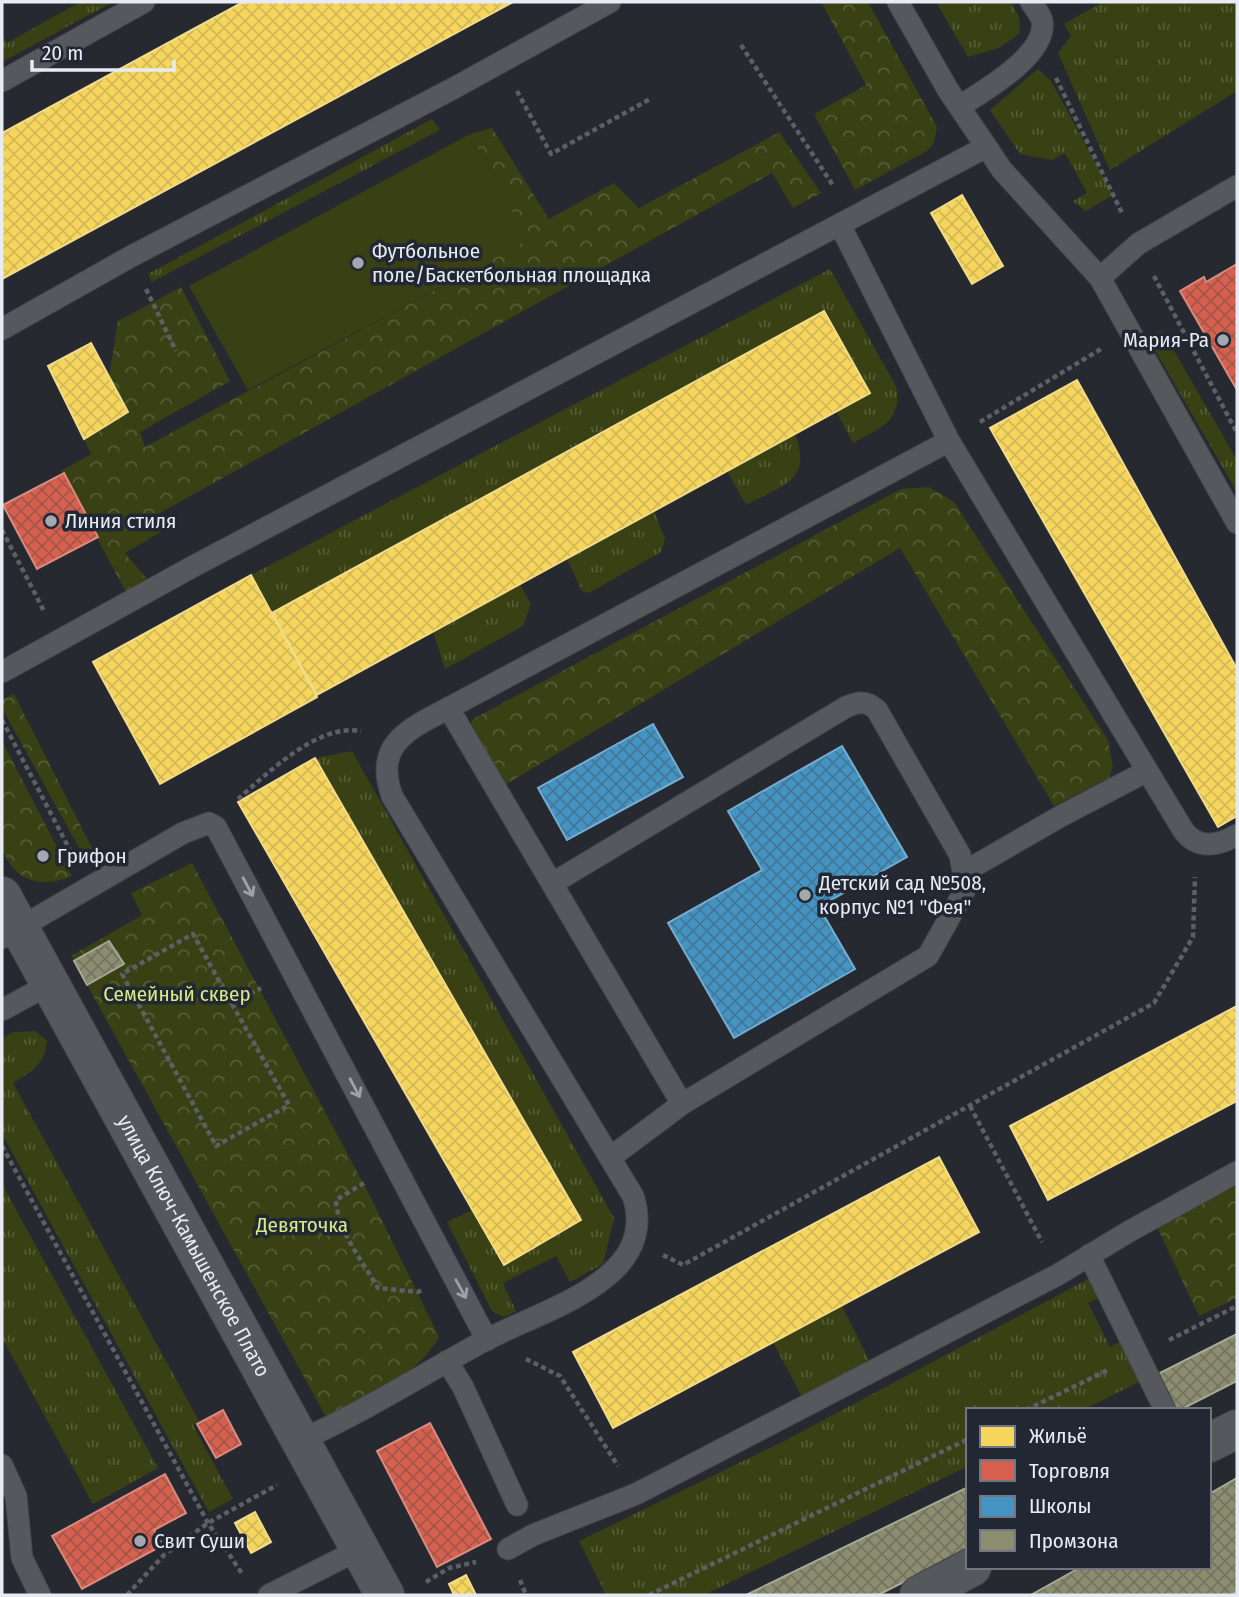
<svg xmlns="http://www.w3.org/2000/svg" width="1239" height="1597" font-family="'Fira Sans Condensed',sans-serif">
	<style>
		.grass { fill: url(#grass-tufts) }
		.forest { fill: url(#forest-crowns) }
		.pitch { fill: #394013 }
		.homes { fill: url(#homes-cross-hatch); stroke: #f2dc89; stroke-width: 2 }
		.shops { fill: url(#shops-cross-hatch); stroke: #db8a7f; stroke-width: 2 }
		.schools { fill: url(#schools-cross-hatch); stroke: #74add1; stroke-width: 2 }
		.industry { fill: url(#industry-cross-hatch); stroke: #a7a896; stroke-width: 2 }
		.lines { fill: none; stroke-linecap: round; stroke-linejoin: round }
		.service-casing { stroke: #43454b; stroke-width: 23 }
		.minor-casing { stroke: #43454b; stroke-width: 40 }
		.tertiary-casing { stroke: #43454b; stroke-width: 40 }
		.path { stroke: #5c5f63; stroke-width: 4.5; stroke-dasharray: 5 3.5; stroke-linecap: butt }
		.service { stroke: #55585d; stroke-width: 21 }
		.minor { stroke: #55585d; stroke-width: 38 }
		.tertiary { stroke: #55585d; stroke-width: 38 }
		.oneway { stroke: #9ea2a8 }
		.poi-dot { fill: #a3a7ae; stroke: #222833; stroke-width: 2.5 }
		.labels { text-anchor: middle; stroke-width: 7; stroke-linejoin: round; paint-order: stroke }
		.poi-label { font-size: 21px; fill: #e7ebf3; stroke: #222833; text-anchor: start }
		.park-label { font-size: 21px; fill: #d7ea86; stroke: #222833 }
		.street-label { font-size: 21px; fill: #e7ebf3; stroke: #222833 }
	</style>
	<defs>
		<pattern id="grass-tufts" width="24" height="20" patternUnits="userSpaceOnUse" patternTransform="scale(1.75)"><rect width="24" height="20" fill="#394013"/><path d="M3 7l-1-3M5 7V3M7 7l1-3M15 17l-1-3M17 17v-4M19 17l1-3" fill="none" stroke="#565c36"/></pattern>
		<pattern id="forest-crowns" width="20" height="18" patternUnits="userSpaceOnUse" patternTransform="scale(1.75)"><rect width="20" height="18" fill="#394013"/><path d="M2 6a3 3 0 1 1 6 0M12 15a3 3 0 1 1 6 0" fill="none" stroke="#565c36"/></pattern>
		<pattern id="homes-cross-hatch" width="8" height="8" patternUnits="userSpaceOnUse" patternTransform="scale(1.75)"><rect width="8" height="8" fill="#f6d55c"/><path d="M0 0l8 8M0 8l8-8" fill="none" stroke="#d3b858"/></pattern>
		<pattern id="shops-cross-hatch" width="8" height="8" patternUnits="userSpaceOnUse" patternTransform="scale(1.75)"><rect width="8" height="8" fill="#d6604d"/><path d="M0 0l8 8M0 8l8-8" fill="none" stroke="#a3574c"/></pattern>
		<pattern id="schools-cross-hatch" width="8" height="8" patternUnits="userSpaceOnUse" patternTransform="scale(1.75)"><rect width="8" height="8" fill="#4393c3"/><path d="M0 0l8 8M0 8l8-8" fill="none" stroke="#447898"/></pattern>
		<pattern id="industry-cross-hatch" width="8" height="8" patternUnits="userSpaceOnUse" patternTransform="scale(1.75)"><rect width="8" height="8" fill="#8c8c6e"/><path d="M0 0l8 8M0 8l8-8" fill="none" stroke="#737461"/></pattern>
	</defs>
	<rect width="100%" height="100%" fill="#26292f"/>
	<path class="grass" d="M80,2H113L2,62V34L7,43Z
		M936,2H1011L1019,17L1020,33L999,48L968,57Z
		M1103,2H1236L1237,4V91L1110,170L1058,53L1071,36L1064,24Z
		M1038,69L1051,81L1113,195L1086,211L1073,201L1087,193L1065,153L1052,160L1020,154L990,110Z
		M432,119L440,130L152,282L148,274Z
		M830,269L896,386C903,422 880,428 853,443L836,411L869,393L824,312L272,614L251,575Z
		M1162,330L1237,460V492L1148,338Z
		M795,434C813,482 782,485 746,505L727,471Z
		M654,511L665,539L661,552L589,593L582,591L567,559Z
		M520,584L531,604L523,626L445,669L433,632Z
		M352,751L614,1218L603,1264L570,1282L556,1256L503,1283L516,1311L504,1317L492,1311L447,1222L472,1210L504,1264L581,1220L315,758Z
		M35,1031L47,1041C45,1064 31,1072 13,1083L199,1421L193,1425L233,1499L209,1512L2,1134V1038L13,1032Z
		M2,1184L158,1468L93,1504L2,1338Z
		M1092,1277L1101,1296L1088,1303L1110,1347L1122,1340L1143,1380L1083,1410H968V1466L704,1595H606L579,1541L784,1441Z
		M842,1306L870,1362L802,1397L773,1342Z"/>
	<path class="forest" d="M821,2H868L937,127L934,143L927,151L855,190L814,114L866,85Z
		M492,128L549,219L614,183L639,208L779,132L821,193L793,208L772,173L158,514L167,528L125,553L147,579L126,592L61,471L91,454L84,439L128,412L109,377L118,321L181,287L230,381L140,432L145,447L527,240L470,134Z
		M929,487L954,502L1108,740L1113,767L1109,778L1054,806L900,548L503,786L469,729L473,719L901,489Z
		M14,694L98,860L89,866L2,708V700Z
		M2,741L72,876C43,889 14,882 3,850C0,833 2,763 2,741Z
		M192,863L370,1196L439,1337C418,1377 364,1396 326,1417L71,956L142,915L131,893Z
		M1237,1180V1298L1199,1316L1157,1227Z"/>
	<path class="pitch" d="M470,134L528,240L248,390L189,286Z"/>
	<path class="homes" d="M243,2H513L2,279V133Z
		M962,195L1003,266L972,284L931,213Z
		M824,311L870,393L317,695L272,613Z
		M91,343L128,412L84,439L48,366Z
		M1077,380L1237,669V816L1218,827L990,428Z
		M251,575L317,697L160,784L93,662Z
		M315,758L581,1220L504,1265L238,802Z
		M1237,1006V1101L1048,1200L1010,1126Z
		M939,1157L979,1232L613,1428L573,1352Z
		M255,1512L271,1542L251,1553L235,1523Z
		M466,1575L476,1595H454L449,1584Z"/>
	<path class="shops" d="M1237,264V390L1180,291L1204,277L1206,282Z
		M64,473L98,537L37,569L3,505Z
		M223,1410L241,1444L216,1458L197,1424Z
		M430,1423L491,1539L437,1567L377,1451Z
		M165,1474L186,1513L154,1530L163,1545L82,1589L52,1536Z"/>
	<path class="schools" d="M653,724L683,777L567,840L538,788Z
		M842,746L907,857L819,907L855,969L734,1038L668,923L762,870L728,811Z"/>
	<path class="industry" d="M109,941L124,964L87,985L74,961Z
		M1237,1334V1381L1180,1410H1174L1156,1375Z
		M1237,1478V1592L1231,1595H1031L1081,1567H1209V1494Z
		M968,1487V1550L878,1595H746Z"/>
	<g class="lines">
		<defs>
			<path id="service" d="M898,2L948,90L1002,170L1100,278L1237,523
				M2,81L144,2
				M960,106C984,91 1048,54 1042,21C1041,15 1034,7 1031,2
				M840,225L949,441L1183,830C1197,850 1218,846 1237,835
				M1100,278L1138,244L1237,186
				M2,329L130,257L454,88L610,2
				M2,672L192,567L986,147
				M449,709L682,1104
				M964,872L1061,816L1147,771
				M553,883L846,707C859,702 866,700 877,710L960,855L966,888L928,956L682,1104L611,1157
				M2,938L183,833L209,823L216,827L487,1340
				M2,1010L50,984
				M1089,1255L1165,1410
				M447,1361L463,1387L517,1505
				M301,1440C364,1412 423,1374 484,1341C527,1318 580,1303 615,1269C636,1248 642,1223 633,1196L392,796C378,756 394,737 428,719L949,441
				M2,1465L16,1496L22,1558L40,1595
				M508,1549L533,1535L636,1494L1059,1274L1128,1232L1237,1172
				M269,1595L360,1549"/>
			<path id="minor" d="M1209,1443L1237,1429
				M919,1595L972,1567"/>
			<g id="tertiary">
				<path id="s1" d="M2,896L385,1595"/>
			</g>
		</defs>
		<use href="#service" class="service-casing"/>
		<use href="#minor" class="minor-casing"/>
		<use href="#tertiary" class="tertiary-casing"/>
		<path class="path" d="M741,45L834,187
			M1056,78L1123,215
			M517,91L551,154L650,99
			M1154,276L1237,433
			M146,289L176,351
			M980,422L1101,349
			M2,530L44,611
			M2,720L73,856
			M238,799C268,773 318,723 361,731
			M232,1004L193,934L122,974L216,1146L289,1105L232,1004L261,988
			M970,1106L1042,1242
			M2,1146L208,1523L243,1575
			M364,1183L336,1200C337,1230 363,1262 378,1288L418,1292L422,1290
			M663,1255L683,1265L1154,1003L1193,937L1195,877
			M1169,1340L1237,1306
			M526,1359L560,1376L618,1466
			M1026,1410L1108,1370
			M520,1580L526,1595
			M426,1582L449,1568L476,1562
			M127,1595L164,1555L208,1523L277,1485
			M649,1595L968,1439"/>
		<use href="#service" class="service"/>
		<use href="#minor" class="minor"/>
		<use href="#tertiary" class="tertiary"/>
	</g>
	<defs><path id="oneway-shaft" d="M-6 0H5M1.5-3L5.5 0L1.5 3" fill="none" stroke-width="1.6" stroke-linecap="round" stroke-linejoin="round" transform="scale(1.75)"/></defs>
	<g class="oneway">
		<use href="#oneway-shaft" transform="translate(248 887) rotate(62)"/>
		<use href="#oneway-shaft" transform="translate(355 1088) rotate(62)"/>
		<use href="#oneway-shaft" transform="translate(461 1289) rotate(61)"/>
	</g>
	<g class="poi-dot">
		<circle cx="358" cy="263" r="7"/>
		<circle cx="1223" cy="340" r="7"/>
		<circle cx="51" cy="521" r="7"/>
		<circle cx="43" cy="856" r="7"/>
		<circle cx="805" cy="895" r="7"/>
		<circle cx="140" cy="1541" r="7"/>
	</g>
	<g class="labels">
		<g class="poi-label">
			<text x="372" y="258">Футбольное<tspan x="372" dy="24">поле/Баскетбольная площадка</tspan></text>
			<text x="1209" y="347" text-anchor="end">Мария-Ра</text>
			<text x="65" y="528">Линия стиля</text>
			<text x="57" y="863">Грифон</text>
			<text x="819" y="890">Детский сад №508,<tspan x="819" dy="24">корпус №1 "Фея"</tspan></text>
			<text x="154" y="1548">Свит Суши</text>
		</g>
		<g class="park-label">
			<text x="177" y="1001">Семейный сквер</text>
			<text x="302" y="1232">Девяточка</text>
		</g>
		<g class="street-label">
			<text dy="7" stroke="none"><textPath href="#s1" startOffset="399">улица Ключ-Камышенское Плато</textPath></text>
		</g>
	</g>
	<rect width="1239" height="1597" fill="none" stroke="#e7ebf3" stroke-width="7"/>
	<rect x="966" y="1408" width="245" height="161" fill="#222833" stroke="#717680" stroke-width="2"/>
	<rect x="980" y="1426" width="35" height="21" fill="#f6d55c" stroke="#717680" stroke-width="2"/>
	<text x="1029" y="1443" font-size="21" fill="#e7ebf3">Жильё</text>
	<rect x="980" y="1460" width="35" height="21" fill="#d6604d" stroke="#717680" stroke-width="2"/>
	<text x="1029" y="1478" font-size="21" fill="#e7ebf3">Торговля</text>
	<rect x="980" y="1496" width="35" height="21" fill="#4393c3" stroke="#717680" stroke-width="2"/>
	<text x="1029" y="1513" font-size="21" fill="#e7ebf3">Школы</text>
	<rect x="980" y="1530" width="35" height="21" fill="#8c8c6e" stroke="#717680" stroke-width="2"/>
	<text x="1029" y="1548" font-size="21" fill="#e7ebf3">Промзона</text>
	<path d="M32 60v10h142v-10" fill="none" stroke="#e7ebf3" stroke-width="3.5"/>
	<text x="42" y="60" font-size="21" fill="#e7ebf3" stroke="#222833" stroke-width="5" paint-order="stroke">20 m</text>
</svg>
